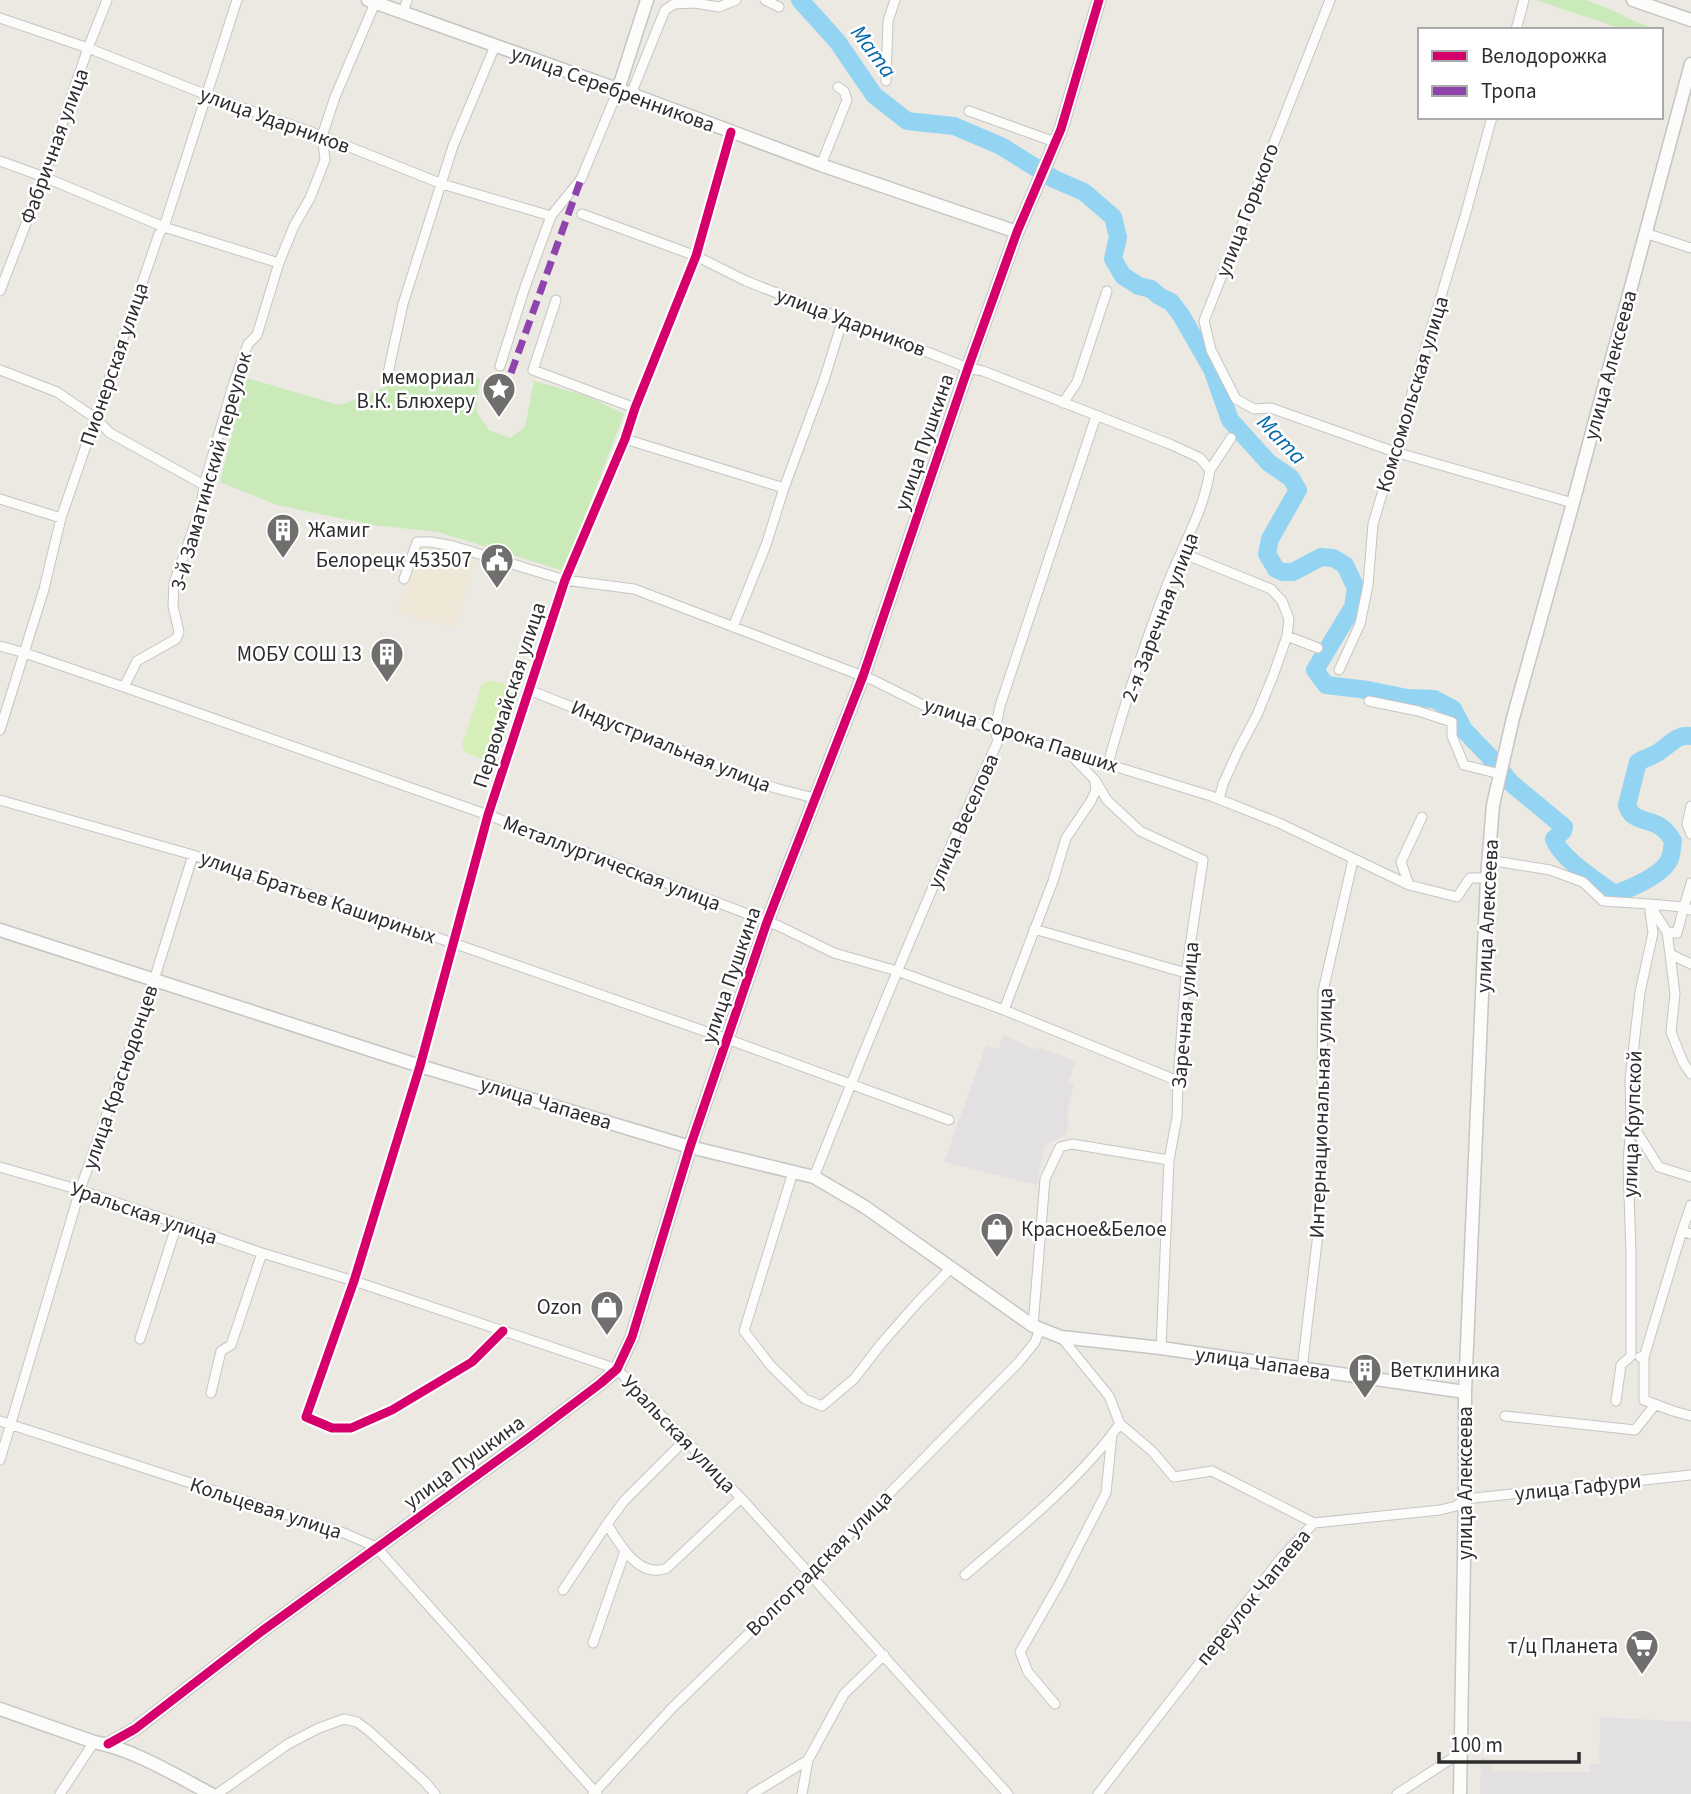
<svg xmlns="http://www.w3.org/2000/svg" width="1691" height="1794" font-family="'Source Sans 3',sans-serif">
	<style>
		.industrial { fill: #e3e0e2 }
		.education { fill: #efe8d7 }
		.green { fill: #caeaba }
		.pitch { fill: #d6eeb7 }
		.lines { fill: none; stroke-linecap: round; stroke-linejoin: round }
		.river { stroke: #92d4f2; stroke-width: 18 }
		.street-casing { stroke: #c5c5c4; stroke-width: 11 }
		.secondary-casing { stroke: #c5c5c4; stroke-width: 15 }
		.street { stroke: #fcfcfb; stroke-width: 9 }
		.secondary { stroke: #fcfcfb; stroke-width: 12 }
		.quiet { stroke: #8e44ad; stroke-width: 7; stroke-dasharray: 14 7; stroke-linecap: butt }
		.cycleway-casing { stroke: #fff; stroke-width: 13 }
		.cycleway { stroke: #d6006c; stroke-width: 9 }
		.labels { text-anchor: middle; stroke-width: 5; stroke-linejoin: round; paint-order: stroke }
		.street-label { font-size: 21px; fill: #2d2d2d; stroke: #fff }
		.poi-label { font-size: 21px; fill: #2d2d2d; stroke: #fff; text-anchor: end }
		.water-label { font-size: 23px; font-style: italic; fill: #0269ad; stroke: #fff }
	</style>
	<rect width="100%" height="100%" fill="#ece9e3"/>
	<path class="industrial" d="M1004,1035L1036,1050L1038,1047L1076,1061L1068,1083L1074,1085L1067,1113L1069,1120L1067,1134L1044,1146L1037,1185L944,1162L986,1045L998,1049Z
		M1600,1717L1691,1722V1794H1480L1481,1758L1492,1759V1771L1590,1772V1764H1599Z"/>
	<path class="education" d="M428,546L476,557L454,628L398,612L420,551Z"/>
	<path class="green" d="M1535,0H1586L1612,10L1636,22L1661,30H1625Z
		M247,378L339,405L358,399L390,385L447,378H480L476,411L489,430L510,438L525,427L534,381L587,396L624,414L564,571L438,532L373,525L277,505L220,482Z"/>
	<path class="pitch" d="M489,681C500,682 514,685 517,697C513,709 501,760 488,761C487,761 478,758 477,757C469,754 464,754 462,744L482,684Z"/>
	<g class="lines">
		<path class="river" d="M800,0L837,41L874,95L907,121L954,126L1001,146L1054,179L1084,192L1113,217L1118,237L1113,259L1123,276L1139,286L1151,289L1159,296L1171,302L1181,315L1212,369L1230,420L1269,463L1291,478L1298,490L1270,539L1267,554L1276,569L1283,572H1293L1321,557L1333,558L1345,565L1356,588L1353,607L1315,670L1326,685L1368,690L1407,698L1434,699L1453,709L1464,730L1489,756L1511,783L1564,827L1563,831L1554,839C1561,859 1596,880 1614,894C1630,889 1665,874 1670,858C1672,853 1672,846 1673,841C1670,836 1666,830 1661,827C1649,818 1632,823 1627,805L1638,762C1645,758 1654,756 1660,751C1671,744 1677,734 1691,736"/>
		<defs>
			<path id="street" d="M765,0L779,7
				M1330,0L1204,321L1211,350L1236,399L1254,409L1271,408L1395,452L1573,503
				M403,13L407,0
				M0,18L88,48L207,95L322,136L442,184L551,216
				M1516,30L1524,0
				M886,81L888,21L895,0
				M631,94L665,10L674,4L695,3L719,7L736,0
				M969,111L1055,142
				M0,161L44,177L164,227L279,263
				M821,165L847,100L844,91L838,87
				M582,214L696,256L746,281L968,368L983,371L1172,445L1200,458L1210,470C1204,510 1184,543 1169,580C1146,640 1125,701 1108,764
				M1645,233L1691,248
				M0,291L44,177L88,48L107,0
				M556,300L533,370L635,408
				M500,366L525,287L551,216L581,179L618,90
				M0,370L57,392L95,418L110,433L204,485
				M388,373L403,304L453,146L495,46
				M1063,403L1077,382L1107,291
				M625,439L784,488
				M1210,470L1231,438
				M0,499L61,518
				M1182,553L1271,589L1282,601L1289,619L1287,636L1273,676L1257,715L1238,751L1223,784L1219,799
				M404,579L417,542H431L453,546L565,580L634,589L873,680L935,711L1211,796L1279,823L1409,885L1457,897L1470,878H1487
				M733,627L766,545L784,488L824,380L843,319
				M1287,636L1318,648
				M0,646L25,653L124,687L488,815L779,926L834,953L897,971L1004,1010L1178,1081
				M1339,670L1360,624L1368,585L1373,524L1465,216L1492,117
				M124,687L137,661L176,639L179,632L173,606L174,583L201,507L204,485L234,382L248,344L257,335L279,263L294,226L310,198L325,160L322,136L335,97L375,3
				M529,690L775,788L814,798
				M1369,701L1418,711L1452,722V736L1464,765L1500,774
				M0,730L44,589L61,518L159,234L164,227L237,0
				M1068,752L1095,780L1107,800L1140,831L1203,860L1186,973L1178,1081L1177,1117L1169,1160L1161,1348
				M0,800L193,855L453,943L727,1039L949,1120
				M1691,806L1687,824L1691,834
				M1489,860L1550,870L1583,882L1603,901L1649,904L1667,932L1677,933L1684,907L1691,910
				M1409,885L1401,862L1422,817
				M1034,929L1186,973
				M1667,932L1670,954L1691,964
				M1670,954L1675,994L1671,1032L1683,1062L1691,1074
				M1004,1010L1053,881L1066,838L1091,801L1096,790L1095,783
				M1631,1123L1659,1167L1691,1177
				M0,1167L80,1190L262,1253L354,1281L617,1369L741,1498L1008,1794
				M793,1172L744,1331L771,1366L805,1399L822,1406L854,1379L881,1344L918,1302L952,1267
				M814,1177C872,1030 932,884 998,741L995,731L1000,706L1096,416
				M1691,1205L1682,1231L1691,1234
				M1033,1326L1045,1179L1060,1147L1072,1144L1169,1160
				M503,1331L472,1362L392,1410L351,1428H332L306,1417L354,1281L420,1066L488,815L565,580L625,439L635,408L696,256L731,132
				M1061,1337L1109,1396L1120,1424L1152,1451L1174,1477L1212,1471L1314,1523
				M140,1339L177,1224
				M1640,1357H1644V1400L1673,1411L1691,1416
				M1644,1357L1682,1231
				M1302,1369L1321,1208L1323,991L1353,860
				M211,1393L221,1351L231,1345L262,1253
				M1616,1401L1621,1365L1631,1356V1252L1628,1164L1631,1122L1630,1080L1640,992L1653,933L1649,904L1684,907L1691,883
				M1505,1416L1635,1430L1655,1405
				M0,1421L344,1533L376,1547L597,1794
				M0,1460L80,1190L154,980L193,855
				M607,1524C619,1543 639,1580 667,1568L741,1498
				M965,1575C1015,1532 1070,1488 1111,1436
				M563,1590L607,1524L624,1501L685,1440
				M593,1643L625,1551
				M1055,1704L1028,1672L1020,1652L1059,1584L1106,1493L1112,1434L1120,1424
				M60,1794L94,1742
				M217,1794L288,1744L319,1728L344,1719L357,1722L369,1731L425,1782L435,1794
				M593,1794L672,1708L810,1574L1019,1362L1035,1342L1040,1329
				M752,1794L808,1760L844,1694L884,1655
				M802,1794L808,1760
				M1098,1794L1281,1558L1314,1523L1440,1510L1456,1506L1465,1499L1691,1475
				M1397,1794L1454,1757L1461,1756"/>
			<path id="secondary" d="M368,0L631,94L821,165L1017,232
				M1633,0L1691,20
				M618,90L647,0
				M0,930L420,1066L690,1147L814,1177L865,1207L1033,1326L1061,1337L1161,1348L1465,1392
				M0,1709L94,1742C133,1749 177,1776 211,1794
				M108,1744L135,1729L262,1631L527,1439L601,1383L617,1369L632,1337L690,1147L767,922L863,676L968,368L1017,232L1061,129L1099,0
				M1460,1794L1465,1499V1392L1487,878L1493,805L1513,718L1573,503L1691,64"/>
		</defs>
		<use href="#street" class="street-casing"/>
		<use href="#secondary" class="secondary-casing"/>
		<use href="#street" class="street"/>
		<use href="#secondary" class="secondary"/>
		<path class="quiet" d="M511,373L581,179"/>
		<defs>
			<path id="cycleway" d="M503,1331L472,1362L392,1410L351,1428H332L306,1417L354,1281L420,1066L488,815L565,580L625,439L635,408L696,256L731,132
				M108,1744L135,1729L262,1631L527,1439L601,1383L617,1369L632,1337L690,1147L767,922L863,676L968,368L1017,232L1061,129L1099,0"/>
		</defs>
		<use href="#cycleway" class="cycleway-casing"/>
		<use href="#cycleway" class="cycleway"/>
	</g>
	<defs>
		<symbol id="sight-pin" viewBox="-11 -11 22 30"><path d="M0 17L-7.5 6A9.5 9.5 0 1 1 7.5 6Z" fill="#706f6d" stroke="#fff"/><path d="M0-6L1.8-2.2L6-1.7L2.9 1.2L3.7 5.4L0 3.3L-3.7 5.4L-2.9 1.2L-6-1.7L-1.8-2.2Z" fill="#fff"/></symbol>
		<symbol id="building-pin" viewBox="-11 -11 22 30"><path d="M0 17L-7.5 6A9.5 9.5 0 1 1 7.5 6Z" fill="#706f6d" stroke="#fff"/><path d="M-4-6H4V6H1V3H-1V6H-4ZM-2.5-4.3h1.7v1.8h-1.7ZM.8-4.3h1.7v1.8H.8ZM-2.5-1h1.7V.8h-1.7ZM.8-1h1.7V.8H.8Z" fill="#fff"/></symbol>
		<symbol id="civic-pin" viewBox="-11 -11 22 30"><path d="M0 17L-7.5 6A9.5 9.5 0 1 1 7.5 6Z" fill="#706f6d" stroke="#fff"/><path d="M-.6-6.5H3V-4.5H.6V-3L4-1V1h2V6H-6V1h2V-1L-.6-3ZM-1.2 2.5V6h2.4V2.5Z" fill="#fff"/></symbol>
		<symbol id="shop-pin" viewBox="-11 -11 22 30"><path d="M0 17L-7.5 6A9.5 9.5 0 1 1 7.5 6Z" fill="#706f6d" stroke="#fff"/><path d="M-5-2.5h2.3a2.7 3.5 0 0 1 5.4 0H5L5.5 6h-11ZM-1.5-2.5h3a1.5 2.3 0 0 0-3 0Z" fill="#fff"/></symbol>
		<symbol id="supermarket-pin" viewBox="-11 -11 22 30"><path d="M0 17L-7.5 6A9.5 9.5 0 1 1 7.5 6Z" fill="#706f6d" stroke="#fff"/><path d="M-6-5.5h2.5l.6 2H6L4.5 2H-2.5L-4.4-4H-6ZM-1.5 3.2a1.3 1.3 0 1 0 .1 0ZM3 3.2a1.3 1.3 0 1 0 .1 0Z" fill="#fff"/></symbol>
	</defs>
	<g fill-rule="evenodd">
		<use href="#sight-pin" x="480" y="370" width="38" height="52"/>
		<use href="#building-pin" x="264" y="511" width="38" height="52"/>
		<use href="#civic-pin" x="478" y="541" width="38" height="52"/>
		<use href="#building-pin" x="368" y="635" width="38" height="52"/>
		<use href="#shop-pin" x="978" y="1210" width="38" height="52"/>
		<use href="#shop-pin" x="588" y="1288" width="38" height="52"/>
		<use href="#building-pin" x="1346" y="1351" width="38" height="52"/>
		<use href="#supermarket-pin" x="1623" y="1627" width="38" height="52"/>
	</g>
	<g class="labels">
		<g class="street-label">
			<text transform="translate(613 89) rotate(20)" y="7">улица Серебренникова</text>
			<text transform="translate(275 120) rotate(20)" y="7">улица Ударников</text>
			<text transform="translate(54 146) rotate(-70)" y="7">Фабричная улица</text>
			<text transform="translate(1247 210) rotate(-69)" y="7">улица Горького</text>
			<text transform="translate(851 322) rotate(21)" y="7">улица Ударников</text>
			<text transform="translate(114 364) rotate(-71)" y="7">Пионерская улица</text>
			<text transform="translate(1610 365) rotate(-75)" y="7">улица Алексеева</text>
			<text transform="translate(1412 394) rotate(-73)" y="7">Комсомольская улица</text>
			<text transform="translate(924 442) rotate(-71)" y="7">улица Пушкина</text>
			<text transform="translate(211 471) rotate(-74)" y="7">3-й Заматинский переулок</text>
			<text transform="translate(1160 617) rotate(-69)" y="7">2-я Заречная улица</text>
			<text transform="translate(509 695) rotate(-72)" y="7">Первомайская улица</text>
			<text transform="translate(1021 735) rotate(18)" y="7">улица Сорока Павших</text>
			<text transform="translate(671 746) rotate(22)" y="7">Индустриальная улица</text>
			<text transform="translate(963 821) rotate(-66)" y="7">улица Веселова</text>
			<text transform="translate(612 863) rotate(21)" y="7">Металлургическая улица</text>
			<text transform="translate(318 897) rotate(19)" y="7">улица Братьев Кашириных</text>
			<text transform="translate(1487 916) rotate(-87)" y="7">улица Алексеева</text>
			<text transform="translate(731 975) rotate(-71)" y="7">улица Пушкина</text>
			<text transform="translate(1185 1015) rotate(-85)" y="7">Заречная улица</text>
			<text transform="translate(120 1077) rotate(-71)" y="7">улица Краснодонцев</text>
			<text transform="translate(546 1103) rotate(17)" y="7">улица Чапаева</text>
			<text transform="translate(1321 1113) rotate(-88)" y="7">Интернациональная улица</text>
			<text transform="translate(1632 1124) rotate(-88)" y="7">улица Крупской</text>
			<text transform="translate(144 1213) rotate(19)" y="7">Уральская улица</text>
			<text transform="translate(1263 1363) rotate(8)" y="7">улица Чапаева</text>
			<text transform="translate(679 1434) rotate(46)" y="7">Уральская улица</text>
			<text transform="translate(464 1462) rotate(-36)" y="7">улица Пушкина</text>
			<text transform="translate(1465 1483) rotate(-90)" y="7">улица Алексеева</text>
			<text transform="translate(1578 1487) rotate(-6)" y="7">улица Гафури</text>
			<text transform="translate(266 1508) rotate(18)" y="7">Кольцевая улица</text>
			<text transform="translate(819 1563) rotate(-45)" y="7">Волгоградская улица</text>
			<text transform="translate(1253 1597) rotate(-51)" y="7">переулок Чапаева</text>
		</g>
		<g class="poi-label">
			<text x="475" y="384">мемориал<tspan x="475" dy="24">В.К. Блюхеру</tspan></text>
			<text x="308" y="537" text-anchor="start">Жамиг</text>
			<text x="472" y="567">Белорецк 453507</text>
			<text x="362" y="661">МОБУ СОШ 13</text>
			<text x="1021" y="1236" text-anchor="start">Красное&amp;Белое</text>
			<text x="582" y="1314">Ozon</text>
			<text x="1390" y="1377" text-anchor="start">Ветклиника</text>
			<text x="1618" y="1653">т/ц Планета</text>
		</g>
		<g class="water-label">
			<text transform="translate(874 51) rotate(53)" y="8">Мата</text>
			<text transform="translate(1282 439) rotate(46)" y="8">Мата</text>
		</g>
	</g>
	<rect x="1418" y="28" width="245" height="91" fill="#ffffff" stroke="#ababab" stroke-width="2"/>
	<rect x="1432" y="51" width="35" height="10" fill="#d6006c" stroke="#ababab" stroke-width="2"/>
	<text x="1481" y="63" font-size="21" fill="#2d2d2d">Велодорожка</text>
	<rect x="1432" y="86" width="35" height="10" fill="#8e44ad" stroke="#ababab" stroke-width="2"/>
	<text x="1481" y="98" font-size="21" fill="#2d2d2d">Тропа</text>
	<path d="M1439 1752v10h140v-10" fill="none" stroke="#2d2d2d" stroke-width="3.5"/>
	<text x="1450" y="1752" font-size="21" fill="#2d2d2d" stroke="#ffffff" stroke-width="5" paint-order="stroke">100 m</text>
</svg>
